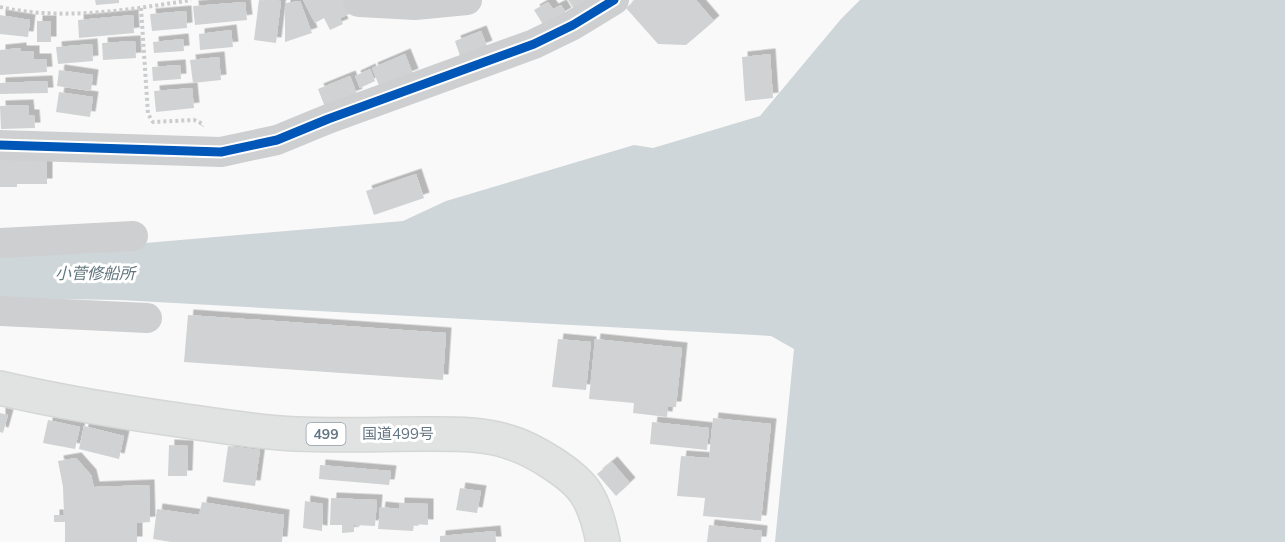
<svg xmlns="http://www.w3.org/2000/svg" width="1285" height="542" font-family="Mulish,'Noto Sans JP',sans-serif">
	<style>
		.water { fill: #ced6d9 }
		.building { fill: #d0d2d3; filter: url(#shadow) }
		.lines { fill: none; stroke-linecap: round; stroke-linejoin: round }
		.highway-casing { stroke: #d5d6d6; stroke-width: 36 }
		.path { stroke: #cbcccd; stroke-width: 4; stroke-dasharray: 3 3; stroke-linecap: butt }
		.minor { stroke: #cecfd0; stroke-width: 30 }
		.highway { stroke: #e1e2e2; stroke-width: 33 }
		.cycleway-casing { stroke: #fff; stroke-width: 13 }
		.cycleway { stroke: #0057b8; stroke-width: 9 }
		.labels { text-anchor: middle; stroke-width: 6; stroke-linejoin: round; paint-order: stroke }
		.shield { fill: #fff; stroke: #939fa8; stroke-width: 1.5 }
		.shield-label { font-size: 14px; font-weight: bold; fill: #657683 }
		.street-label { font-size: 15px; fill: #657683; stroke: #fff }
		.water-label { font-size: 16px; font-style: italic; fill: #60757c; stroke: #fff }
	</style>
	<defs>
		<filter id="shadow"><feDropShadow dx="5.5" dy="-5.5" stdDeviation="0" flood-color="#0004"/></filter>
	</defs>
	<rect width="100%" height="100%" fill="#f9f9f9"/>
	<path class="water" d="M860,0H1285V542H775L794,349L771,336L120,300L0,298V251L122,245L403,221L446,201L634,145L653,148L760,116L841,19Z"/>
	<path class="building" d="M95,0H119V3L96,5Z
		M259,0L281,1L276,43L254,40Z
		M303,0H347L352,13L340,18L343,24L330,30L324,18L315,23Z
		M568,0H588L574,9Z
		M635,0H696L714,21L686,45L658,44L626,8Z
		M300,1L312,33L285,42V3Z
		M245,2L247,20L195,25L193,6Z
		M548,2L553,9L561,5L566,13L544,26L534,10Z
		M186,11L187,28L152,31L150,14Z
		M0,15L30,20L28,37L0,34Z
		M133,15L134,33L79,38L78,20Z
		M37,21H51V42H37Z
		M231,30L233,47L200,50L199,34Z
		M481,31L487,46L460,56L455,41Z
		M183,39L184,51L154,53L153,42Z
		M135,41L136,58L103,60L102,43Z
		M92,44L93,61L58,64L56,47Z
		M21,48V51H34V59H46L47,72L0,75V50Z
		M405,54L413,74L380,88L372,68Z
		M770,54L773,98L745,101L742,57Z
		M219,57L221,80L193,83L190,60Z
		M180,65L181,79L153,81L152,67Z
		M370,69L375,81L360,88L355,76Z
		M59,70L93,75L91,91L57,86Z
		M350,76L357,94L325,107L318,89Z
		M47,81L48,93L0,94V83Z
		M192,88L194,108L156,112L154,91Z
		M59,92L93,97L90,117L56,112Z
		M28,105L29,115H34L35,128L1,129L0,106Z
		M0,157H47V184H17V187H0Z
		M416,174L424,198L374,215L366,191Z
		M188,315L446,333L443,380L184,362Z
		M558,339L591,342L586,390L552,387Z
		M595,339L682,348L676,407H668L667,417L633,413L634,403L589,399Z
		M0,413L8,415L3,433L0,432Z
		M713,418L771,424L761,521L703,516L705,498L677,496L681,456L709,458Z
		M48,420L80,427L75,449L43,443Z
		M652,422L709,428L707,450L650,444Z
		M84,426L124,436L119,459L79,449Z
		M169,445L188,446L187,476H168Z
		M228,446L260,450L255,486L223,482Z
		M76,458L91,475L94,487L149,485L150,522L137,523V542H65V522H54V515H64L63,487L58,461Z
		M612,462L630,483L616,496L597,474Z
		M320,465L391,471L389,485L319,479Z
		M460,488L481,491L477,513L456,510Z
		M331,498L377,500L375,526L354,525V532L342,533V525H330Z
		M305,501L323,504L322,531L303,528Z
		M202,502L284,515L282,542H171L153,539L157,509L199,515Z
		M399,503L428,504V525L414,524L413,531L378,529L380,507L399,509Z
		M709,525L762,531L761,542H707Z
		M495,531L496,542H440V536Z"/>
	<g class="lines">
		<defs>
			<path id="highway" d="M0,388C55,401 110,410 165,418C208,424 253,432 296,434C338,436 381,434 423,434C452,434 482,433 509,442C532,449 575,474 587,495C595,508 600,527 603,542"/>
		</defs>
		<use href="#highway" class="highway-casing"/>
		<path class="path" d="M0,7C62,21 129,10 191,0
			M141,8L148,114L153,122L194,120L203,124L202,126"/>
		<path class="minor" d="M358,0L359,2L415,5L467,0
			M0,145L221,152L277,140L328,119L534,44L573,25L614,0
			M0,243L133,236
			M0,311L147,318"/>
		<use href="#highway" class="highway"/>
		<defs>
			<path id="cycleway" d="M0,145L221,152L277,140L328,119L534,44L573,25L614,0"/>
		</defs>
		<use href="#cycleway" class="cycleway-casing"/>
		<use href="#cycleway" class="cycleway"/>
	</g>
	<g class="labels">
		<rect class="shield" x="306.5" y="423" width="39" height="22" rx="4.5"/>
		<g class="shield-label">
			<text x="326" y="439">499</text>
		</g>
		<g class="street-label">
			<text x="398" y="439">国道499号</text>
		</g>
		<g class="water-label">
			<text x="95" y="279">小菅修船所</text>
		</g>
	</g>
</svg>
